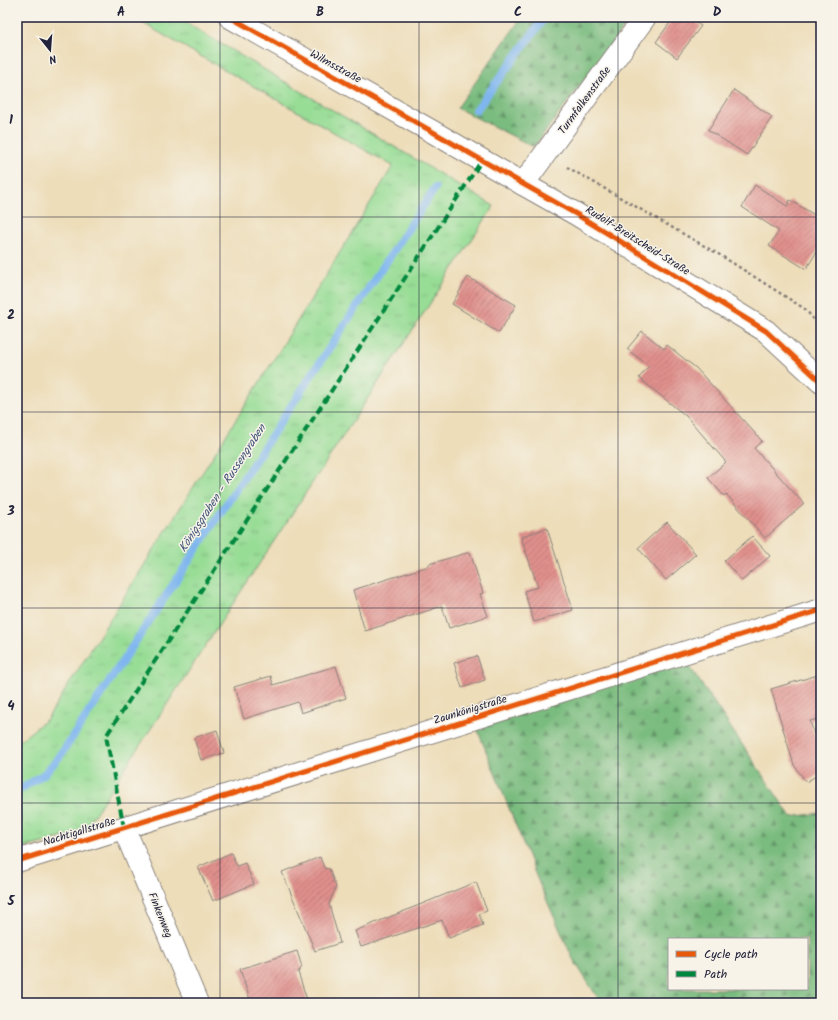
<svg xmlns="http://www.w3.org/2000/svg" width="838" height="1020" font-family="Kalam,sans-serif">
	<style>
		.grass { fill: url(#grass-tufts); stroke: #5d8068 }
		.forest { fill: url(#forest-firs); stroke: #4e6f5d; fill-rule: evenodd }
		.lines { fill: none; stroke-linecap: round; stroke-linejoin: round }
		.stream { stroke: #7fb6ef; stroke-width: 8 }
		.building { fill: url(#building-hatch) }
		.minor-casing { stroke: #88807a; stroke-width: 24 }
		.tertiary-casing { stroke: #88807a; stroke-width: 24 }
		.path { stroke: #88807a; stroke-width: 2.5; stroke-dasharray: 3 3; stroke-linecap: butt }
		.minor { stroke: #fff; stroke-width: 22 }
		.tertiary { stroke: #fff; stroke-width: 22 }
		.quiet { stroke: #00873e; stroke-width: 4; stroke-dasharray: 8 4; stroke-linecap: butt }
		.cycleway-casing { stroke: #f7f3e8; stroke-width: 8 }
		.cycleway { stroke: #e8590c; stroke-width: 5 }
		.grid { fill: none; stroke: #22223b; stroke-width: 1; stroke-opacity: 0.55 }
		.labels { text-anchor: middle; stroke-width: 3; stroke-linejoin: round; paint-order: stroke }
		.street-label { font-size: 11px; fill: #22223b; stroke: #f7f3e8 }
		.water-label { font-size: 12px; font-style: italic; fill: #43567a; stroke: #f7f3e8 }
		.neatline { fill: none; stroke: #22223b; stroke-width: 1.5 }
		.grid-label { font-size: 13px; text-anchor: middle; font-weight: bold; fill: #22223b }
	</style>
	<defs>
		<pattern id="grass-tufts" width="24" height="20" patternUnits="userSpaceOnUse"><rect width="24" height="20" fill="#98dd96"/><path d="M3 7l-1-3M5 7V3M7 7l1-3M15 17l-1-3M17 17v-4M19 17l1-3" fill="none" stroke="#83bd82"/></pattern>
		<pattern id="forest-firs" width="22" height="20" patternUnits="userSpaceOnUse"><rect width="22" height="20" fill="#7abc7f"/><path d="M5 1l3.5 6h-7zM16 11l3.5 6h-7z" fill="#649869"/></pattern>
		<pattern id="building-hatch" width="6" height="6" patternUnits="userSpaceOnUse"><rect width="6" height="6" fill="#e0908c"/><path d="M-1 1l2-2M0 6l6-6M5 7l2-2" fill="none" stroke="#b57574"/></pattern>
	</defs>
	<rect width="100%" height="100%" fill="#f7f3e8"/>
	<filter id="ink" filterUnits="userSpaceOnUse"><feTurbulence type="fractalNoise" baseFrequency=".025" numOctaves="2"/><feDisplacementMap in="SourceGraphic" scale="8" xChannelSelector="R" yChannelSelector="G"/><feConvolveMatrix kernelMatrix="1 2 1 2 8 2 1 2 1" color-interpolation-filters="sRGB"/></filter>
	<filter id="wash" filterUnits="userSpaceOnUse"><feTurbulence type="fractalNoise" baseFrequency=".012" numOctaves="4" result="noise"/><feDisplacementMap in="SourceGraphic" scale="16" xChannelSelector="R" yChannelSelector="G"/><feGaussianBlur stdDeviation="0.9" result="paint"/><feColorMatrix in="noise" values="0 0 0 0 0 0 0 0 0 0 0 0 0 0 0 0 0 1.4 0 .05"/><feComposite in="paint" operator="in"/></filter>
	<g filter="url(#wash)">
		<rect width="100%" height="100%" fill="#edddb9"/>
		<path class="grass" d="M132,17H176L494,206L87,826L71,835L17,850V743L47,719L278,353L393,166Z"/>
		<path class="forest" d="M522,17H631L534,147L457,108Z
			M684,658L791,817L821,813V1003H601L573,959L539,883L474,721ZM669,939H807V989H669Z"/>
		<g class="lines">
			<path class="stream" d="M476,110L545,17
				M17,790L21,789L44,774L60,756L435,188"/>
		</g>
		<g id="blocks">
			<path class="building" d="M674,17H688L701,26L677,58L656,42Z
				M734,90L772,117L747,155L708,130Z
				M755,185L787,206L790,200L821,219V245L806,269L769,246L779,231L742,207Z
				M468,277L516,305L499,333L452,304Z
				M642,331L664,349L667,345L696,368L762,441L754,448L804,504L765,538L726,494L724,496L708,478L726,462L686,416L639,378L649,366L627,349Z
				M667,522L696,554L666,580L638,548Z
				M547,528L573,610L534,622L524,591L538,587L521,537Z
				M752,536L770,556L742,581L724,561Z
				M470,552L483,593L480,594L488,616L449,628L442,606L365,631L353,590L429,566V564Z
				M477,656L485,680L462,688L454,663Z
				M336,666L346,698L301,713L298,702L244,719L234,687L271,676L273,685Z
				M821,674V718L810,721L818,746L821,751V773L806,782L794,765L771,689Z
				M217,730L224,753L201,760L194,738Z
				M231,853L237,866L245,863L254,884L213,901L198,867Z
				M320,857L324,868L329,869L336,887L329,904L340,943L315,951L282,872Z
				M476,882L487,911L479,914L483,925L449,938L442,920L361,947L355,931Z
				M297,951L302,967L298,972L308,1003H251L240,969Z"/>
		</g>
	</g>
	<g filter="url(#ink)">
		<use href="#blocks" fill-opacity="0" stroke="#88807a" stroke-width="1"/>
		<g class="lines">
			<defs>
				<path id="minor" d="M523,184L645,17
					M124,828L197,1003
					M17,861L821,610"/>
				<path id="tertiary" d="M230,17L433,132L523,184L576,214L766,331L821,382"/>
			</defs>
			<use href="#minor" class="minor-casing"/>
			<use href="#tertiary" class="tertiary-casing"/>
			<path class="path" d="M567,167L720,255L805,309L821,328"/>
			<use href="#minor" class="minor"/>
			<use href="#tertiary" class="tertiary"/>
			<path class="quiet" d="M124,828L106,736L482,160"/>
			<defs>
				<path id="cycleway" d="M230,17L433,132L523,184L576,214L766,331L821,382
					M17,861L821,610"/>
			</defs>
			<use href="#cycleway" class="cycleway-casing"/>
			<use href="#cycleway" class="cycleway"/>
		</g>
	</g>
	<path class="grid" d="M220,17V1003M419,17V1003M618,17V1003M17,217H821M17,412H821M17,608H821M17,803H821"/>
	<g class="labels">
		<g class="street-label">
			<text transform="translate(336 66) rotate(29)" y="4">Wilmsstraße</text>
			<text transform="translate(584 100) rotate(-54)" y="4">Turmfalkenstraße</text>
			<text transform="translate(638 240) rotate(32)" y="4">Rudolf-Breitscheid-Straße</text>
			<text transform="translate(470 709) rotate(-17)" y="4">Zaunkönigstraße</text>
			<text transform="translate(79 831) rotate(-17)" y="4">Nachtigallstraße</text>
			<text transform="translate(161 915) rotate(68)" y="4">Finkenweg</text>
		</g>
		<g class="water-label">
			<text transform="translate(222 488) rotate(-57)" y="4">Königsgraben - Russengraben</text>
		</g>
	</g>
	<rect width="838" height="1020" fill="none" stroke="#f7f3e8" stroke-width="44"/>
	<rect x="668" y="938" width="140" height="52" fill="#f7f3e8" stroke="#a29fa3"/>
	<rect x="676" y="951" width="20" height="6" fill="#e8590c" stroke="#a29fa3"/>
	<text x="704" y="958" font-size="12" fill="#22223b">Cycle path</text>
	<rect x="676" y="971" width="20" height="6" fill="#00873e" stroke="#a29fa3"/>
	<text x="704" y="978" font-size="12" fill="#22223b">Path</text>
	<g transform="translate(50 50) rotate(163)" stroke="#f7f3e8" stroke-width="3" paint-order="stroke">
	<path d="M0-3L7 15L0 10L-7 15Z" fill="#22223b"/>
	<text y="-6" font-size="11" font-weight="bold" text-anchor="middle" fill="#22223b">N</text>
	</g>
	<rect x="22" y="22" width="794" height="976" class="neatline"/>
	<g class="grid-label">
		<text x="121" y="16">A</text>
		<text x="320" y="16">B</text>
		<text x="518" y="16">C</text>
		<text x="717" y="16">D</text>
		<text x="11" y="124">1</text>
		<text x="11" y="319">2</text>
		<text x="11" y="515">3</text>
		<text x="11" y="710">4</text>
		<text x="11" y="905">5</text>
	</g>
</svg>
